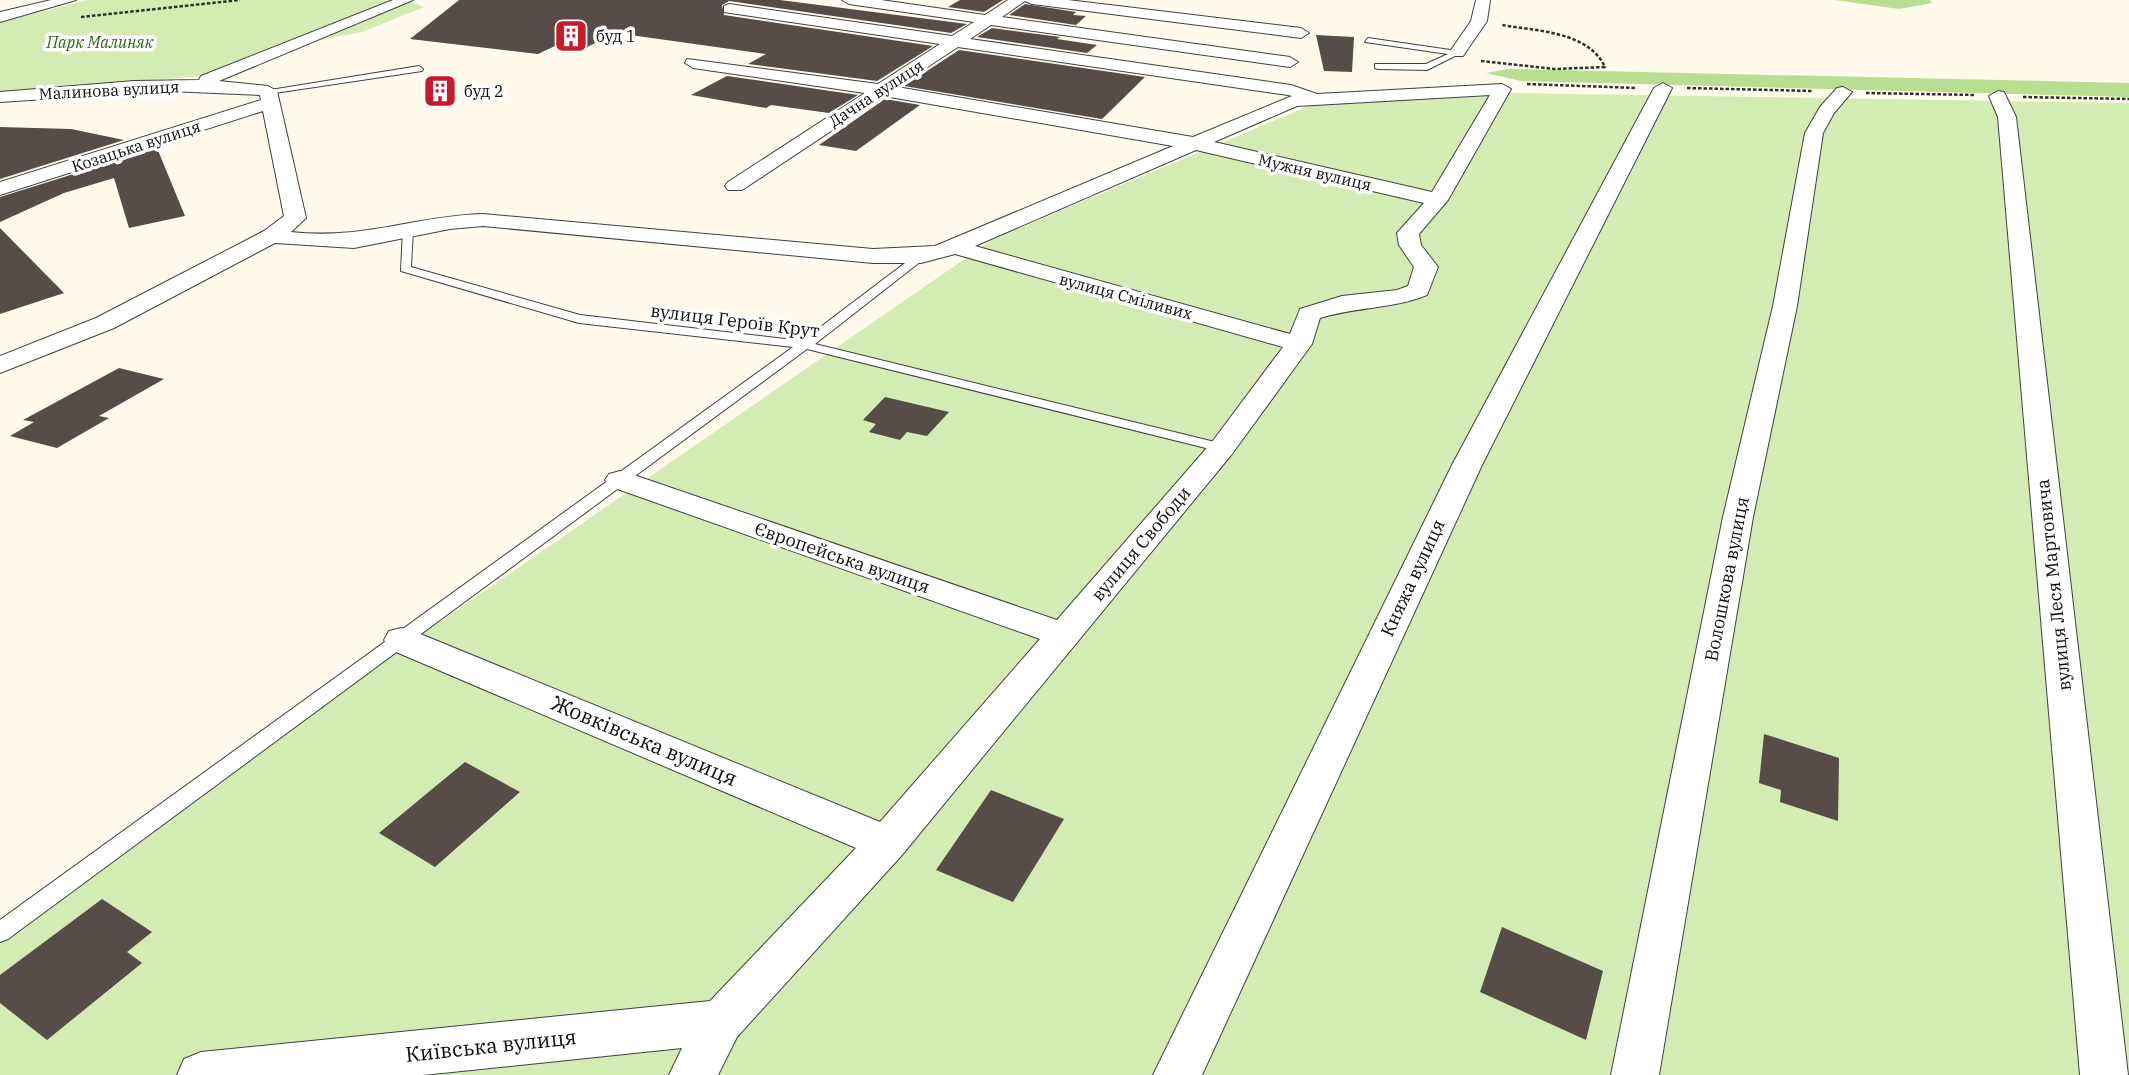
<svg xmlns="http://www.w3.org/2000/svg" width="2129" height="1075" font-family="'IBM Plex Serif',serif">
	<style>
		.green { fill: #d4ecb3 }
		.forest { fill: #b8de91 }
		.building { fill: #564d48 }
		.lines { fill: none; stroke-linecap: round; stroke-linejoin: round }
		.service-casing { stroke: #404040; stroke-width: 2 }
		.minor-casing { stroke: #404040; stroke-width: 2 }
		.path { stroke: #2f2f2f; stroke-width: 2.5; stroke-dasharray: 3.5 2; stroke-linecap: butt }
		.service { fill: #fff; fill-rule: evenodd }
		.minor { fill: #fff; fill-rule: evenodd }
		.labels { text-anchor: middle; stroke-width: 7; stroke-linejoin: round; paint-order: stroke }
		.far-poi-label { font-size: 16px; fill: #0d0d0d; stroke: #fff; text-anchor: start }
		.far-park-label { font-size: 16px; font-style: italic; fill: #2e6918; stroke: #fff }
		.far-street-label { font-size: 16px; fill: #0d0d0d; stroke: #fff }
		.street-label { font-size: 18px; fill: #0d0d0d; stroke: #fff }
		.near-street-label { font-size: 21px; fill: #0d0d0d; stroke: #fff }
	</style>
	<rect width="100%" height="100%" fill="#fffaec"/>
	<path class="green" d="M88,0H407L424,7L362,32L304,43L229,74L0,92V22Z
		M1509,93L2129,103V1075H0V926L992,240L1325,99Z"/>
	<path class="forest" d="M1835,0H1930L1932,3L1899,9Z
		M1508,69L2129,83V97L1521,81L1486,73Z"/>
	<path class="building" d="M459,0H780L967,24L951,33L729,1L722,5L724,15L933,46L877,81L748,64L766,54L616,33L583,49L555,46L538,54L410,39Z
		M960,0H1003L984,12L948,7Z
		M1025,4L1076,12L1073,15L1086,16L1076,25L1009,15Z
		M992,28L1060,37L1057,39L1097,45L1087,53L977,37Z
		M1316,35L1354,37L1352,72L1324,71Z
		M959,50L1145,77L1102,119L904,86Z
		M727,76L858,95L829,113L771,105L766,108L691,95Z
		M885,99L920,105L856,151L819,145Z
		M0,127L71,129L124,140L0,179Z
		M157,148L185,216L129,228L114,178L64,193L0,222V197Z
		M0,228L64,293L0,314Z
		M119,368L164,379L99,416L109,418L57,448L10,436L34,422L23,420Z
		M885,397L949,412L927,436L907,432L900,440L869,432L876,424L863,420Z
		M1764,734L1839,758L1838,821L1780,802L1781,790L1759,783Z
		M465,762L520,792L435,867L379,833Z
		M991,790L1064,819L1013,902L936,870Z
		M102,899L152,932L127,952L142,963L47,1040L0,1003V975Z
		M1502,927L1603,971L1586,1040L1480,992Z"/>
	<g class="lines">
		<defs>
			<path id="service" d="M1368,38L1457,51L1461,53L1427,70L1378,69L1375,68V64H1426L1448,54L1365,42Z
				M419,66L423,69L422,71L268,94L264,91Z
				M408,226L413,229L411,267L580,315L802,341L917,254H925V258L815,344L1227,445L1229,448L1222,452L807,349L8,939L0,942V920L793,347L579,323L401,271L403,229Z"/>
			<path id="minor" d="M51,0H76L0,22V12Z
				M393,0H413L219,81L268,86L277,91L306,218L291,232C364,240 414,216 483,214L873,249L935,246L1173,146L884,96L742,190H728L725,186L728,182L865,93L693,68L685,63L687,59L878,84L940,44L724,12V6L729,4L952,36L974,22L849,4L842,0H881L985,15L1008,0H1068L1301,28L1309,33L1301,38L1032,4L1025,1L1002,17L1290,57L1298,62L1290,67L991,25L970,39L1291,85L1317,94L1502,84L1511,89L1448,200L1419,234L1421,245L1438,267L1427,295C1393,309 1355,307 1320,318L1312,344L1232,454L902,855L737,1037L718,1075H669L682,1048L423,1075H177L184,1059L201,1052L710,1001L856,848L389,649L384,640L389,631L401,628L413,631L880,822L1040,639L609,486L605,480L609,474L620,471L631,474L1057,620L1212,442L1283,347L955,254L921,263H873L483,226L450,229L354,248L275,243L114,328L0,373V356L96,318L264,231L284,216L263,111L0,195V182L261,100L260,95L168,91L0,102V92L134,81L199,80L201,76ZM958,47L1288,95L1292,96L1193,137L897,87ZM1490,95L1432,192L1214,142L1297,106ZM1196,150L1424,203L1397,233L1399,245L1414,267L1408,286L1397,290L1342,296L1300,309L1290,334L975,246Z
				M1476,0H1490L1487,21L1463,56H1451L1449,53L1471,21Z
				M1663,83L1672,88L1482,465L1202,1075H1153L1452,465L1654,88Z
				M1843,87L1852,92L1834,113L1823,133L1797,306L1753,517L1659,1075H1611L1723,517L1773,306L1805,133L1820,107L1837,88Z
				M1998,91L2004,92L2016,117L2128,1075H2080L1998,117L1989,96Z"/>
		</defs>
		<use href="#service" class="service-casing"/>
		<use href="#minor" class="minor-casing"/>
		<path class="path" d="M81,17L240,0
			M1481,61L1555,69L1605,67C1588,31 1536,31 1502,25
			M1527,84L1637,88
			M1687,88L1812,91
			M1866,93L1976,95
			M2023,97L2129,99"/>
		<use href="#service" class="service"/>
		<use href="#minor" class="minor"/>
	</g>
	<defs>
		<symbol id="building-square" viewBox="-11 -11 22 22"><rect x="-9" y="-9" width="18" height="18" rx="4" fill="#c71a2d" stroke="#fff"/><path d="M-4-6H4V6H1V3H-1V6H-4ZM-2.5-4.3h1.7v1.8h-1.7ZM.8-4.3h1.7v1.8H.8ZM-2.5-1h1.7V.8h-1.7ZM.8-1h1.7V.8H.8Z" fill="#fff"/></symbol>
	</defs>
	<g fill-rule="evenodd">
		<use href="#building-square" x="552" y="17" width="38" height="38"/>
		<use href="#building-square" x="421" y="72" width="38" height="38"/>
	</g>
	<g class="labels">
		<g class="far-poi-label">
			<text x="596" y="42">буд 1</text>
			<text x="464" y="97">буд 2</text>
		</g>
		<g class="far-park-label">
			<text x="100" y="48">Парк Малиняк</text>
		</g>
		<g class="far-street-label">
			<text transform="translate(109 90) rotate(-3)" y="6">Малинова вулиця</text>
			<text transform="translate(876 93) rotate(-33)" y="6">Дачна вулиця</text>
			<text transform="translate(136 146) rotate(-18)" y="6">Козацька вулиця</text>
			<text transform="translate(1315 172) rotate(13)" y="6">Мужня вулиця</text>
			<text transform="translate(1126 296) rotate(15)" y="6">вулиця Сміливих</text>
		</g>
		<g class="street-label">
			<text transform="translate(735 321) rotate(7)" y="6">вулиця Героїв Крут</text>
			<text transform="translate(1141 544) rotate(-50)" y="6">вулиця Свободи</text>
			<text transform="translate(842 558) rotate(19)" y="6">Європейська вулиця</text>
			<text transform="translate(1413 578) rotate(-65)" y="6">Княжа вулиця</text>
			<text transform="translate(1727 579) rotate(-79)" y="6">Волошкова вулиця</text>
			<text transform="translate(2054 585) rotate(-96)" y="6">вулиця Леся Мартовича</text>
		</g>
		<g class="near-street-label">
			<text transform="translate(644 741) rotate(23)" y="7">Жовківська вулиця</text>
			<text transform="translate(491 1046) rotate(-6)" y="7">Київська вулиця</text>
		</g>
	</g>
</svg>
